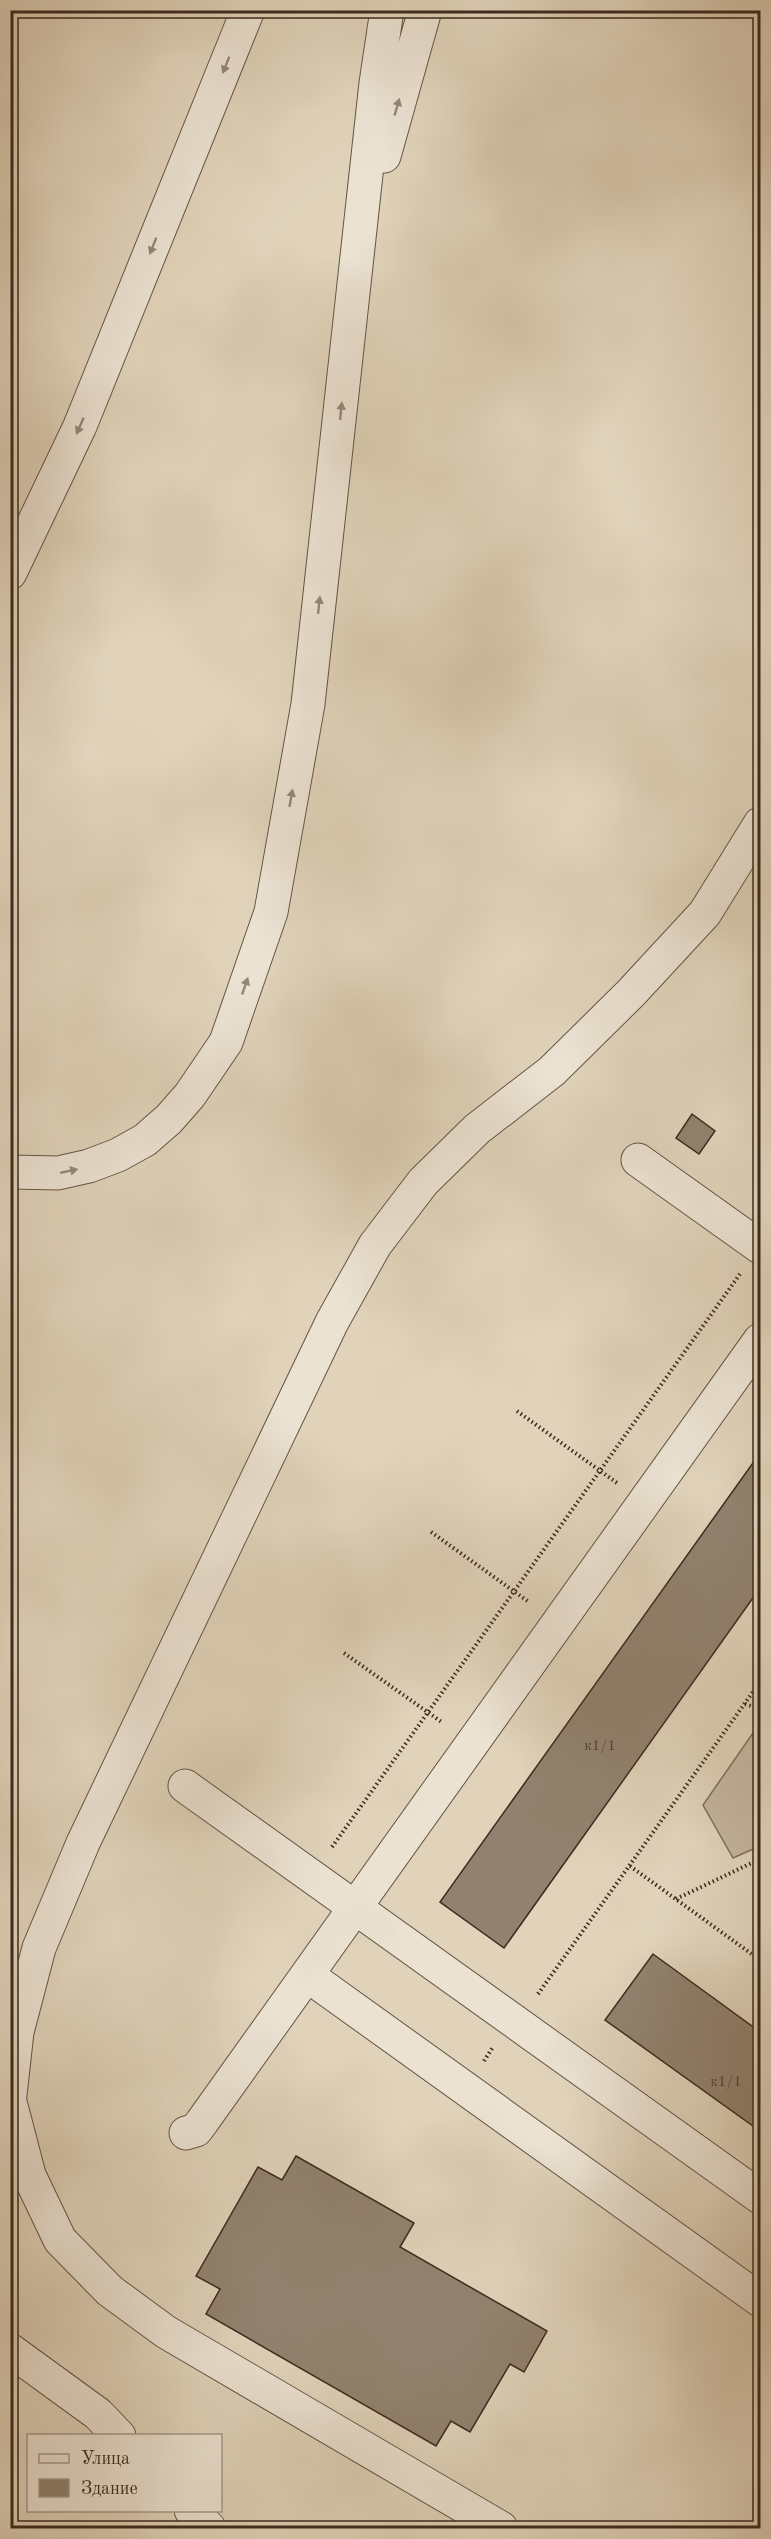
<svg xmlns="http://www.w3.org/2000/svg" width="771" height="2539" font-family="'Old Standard TT',serif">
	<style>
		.green { fill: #c4b69f; stroke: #80705e; stroke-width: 1.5 }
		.building { fill: #91826f; stroke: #3c2a1e; stroke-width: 1.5 }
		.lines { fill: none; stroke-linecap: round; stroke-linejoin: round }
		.minor-casing { stroke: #655445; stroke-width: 35 }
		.path { stroke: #3c2a1e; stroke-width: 4; stroke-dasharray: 1.5 3; stroke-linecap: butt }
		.minor { stroke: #ebe2d2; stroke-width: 33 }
		.oneway { fill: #948678 }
		.labels { text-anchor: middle; stroke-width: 4.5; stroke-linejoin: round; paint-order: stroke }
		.number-label { font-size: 15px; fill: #514032 }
	</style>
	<rect width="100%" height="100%" fill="#e0d3ba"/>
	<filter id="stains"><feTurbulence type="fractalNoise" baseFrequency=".00333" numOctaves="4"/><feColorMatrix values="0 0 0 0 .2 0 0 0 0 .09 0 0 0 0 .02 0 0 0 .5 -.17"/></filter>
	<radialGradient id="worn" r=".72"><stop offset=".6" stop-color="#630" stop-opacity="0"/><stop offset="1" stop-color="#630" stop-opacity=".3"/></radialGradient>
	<path class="green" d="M760,1723V1846L733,1858L703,1805Z"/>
	<path class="building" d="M692,1114L715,1131L699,1154L676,1138Z
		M760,1453V1588L504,1948L440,1902Z
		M653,1954L760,2032V2131L605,2020Z
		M296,2156L414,2223L400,2247L547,2331L524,2372L510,2364L470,2432L451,2421L436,2446L206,2314L220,2289L196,2276L258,2167L282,2180Z"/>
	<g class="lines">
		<defs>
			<path id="minor" d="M384,156L425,10
				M10,573L80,426L248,10
				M638,1160L760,1247
				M10,1172L58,1173L89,1166L118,1155L145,1140L169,1119L190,1095L226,1042L271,912L308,704L376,83L387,10
				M185,1786L760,2197
				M307,1975L760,2300
				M10,2095L17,2032L39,1948L83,1843L332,1322L375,1245L423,1182L477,1129L552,1071L631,993L705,913L760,824
				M10,2102L29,2175L60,2240L110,2291L166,2332L501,2528
				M186,2133L196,2130L202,2122L760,1340
				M10,2350L98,2414L119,2436
				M191,2510L209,2528"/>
		</defs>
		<use href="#minor" class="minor-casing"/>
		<path class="path" d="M517,1411L617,1483
			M431,1532L529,1602
			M344,1653L443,1723
			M745,1704L760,1709
			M332,1847L740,1274
			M630,1866L760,1960
			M676,1899L760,1859
			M538,1994L760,1682
			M484,2061L493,2047"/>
		<use href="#minor" class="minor"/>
	</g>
	<defs><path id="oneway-solid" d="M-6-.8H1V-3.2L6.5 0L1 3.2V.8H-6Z" transform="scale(1.5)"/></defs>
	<g class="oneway">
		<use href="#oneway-solid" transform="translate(226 65) rotate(112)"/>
		<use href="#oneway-solid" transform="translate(397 107) rotate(-74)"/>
		<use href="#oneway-solid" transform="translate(153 246) rotate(112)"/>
		<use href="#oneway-solid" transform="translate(341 411) rotate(-84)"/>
		<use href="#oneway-solid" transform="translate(80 426) rotate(114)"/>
		<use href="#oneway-solid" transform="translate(319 605) rotate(-84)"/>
		<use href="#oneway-solid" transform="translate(291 798) rotate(-80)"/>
		<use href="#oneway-solid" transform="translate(245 986) rotate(-71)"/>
		<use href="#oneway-solid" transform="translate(69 1171) rotate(-12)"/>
	</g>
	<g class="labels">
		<g class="number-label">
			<text x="600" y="1750">к1/1</text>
			<text x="726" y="2086">к1/1</text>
		</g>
	</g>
	<rect width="771" height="2539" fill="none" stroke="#e0d3ba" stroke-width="36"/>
	<rect x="12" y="12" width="747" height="2515" fill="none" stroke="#3c2a1e" stroke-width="3"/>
	<rect x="18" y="18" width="735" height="2503" fill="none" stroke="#3c2a1e" stroke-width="1.5"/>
	<rect x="27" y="2434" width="195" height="78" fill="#ebe2d2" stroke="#a5988a" stroke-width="1.5"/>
	<rect x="39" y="2454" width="30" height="9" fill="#ebe2d2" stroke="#a5988a" stroke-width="1.5"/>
	<text x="81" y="2464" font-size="18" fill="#3c2a1e">Улица</text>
	<rect x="39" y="2479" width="30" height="18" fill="#91826f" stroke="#a5988a" stroke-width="1.5"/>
	<text x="81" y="2494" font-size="18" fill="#3c2a1e">Здание</text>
	<rect width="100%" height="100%" filter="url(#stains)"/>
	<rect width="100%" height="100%" fill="url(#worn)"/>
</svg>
